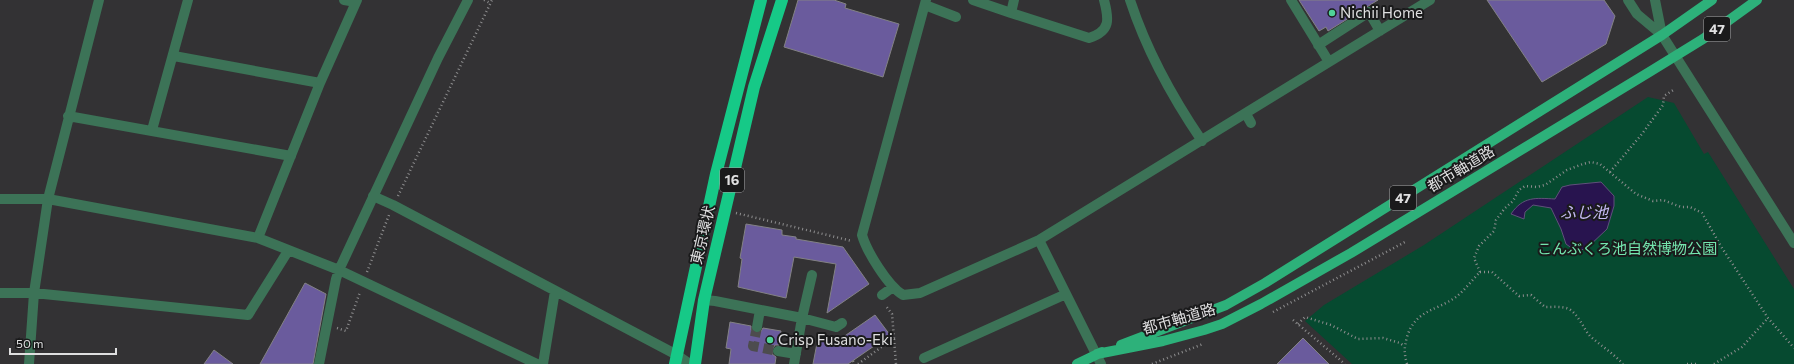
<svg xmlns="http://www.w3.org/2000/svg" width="1794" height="364" font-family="Commissioner,'Noto Sans JP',sans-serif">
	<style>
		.green { fill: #064a30 }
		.water { fill: #28144f; stroke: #5f517a }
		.building { fill: #6a5b9d; stroke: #838285 }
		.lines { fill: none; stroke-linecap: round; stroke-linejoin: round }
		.minor-tunnel { stroke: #4d4c4e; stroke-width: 10; stroke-dasharray: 10 5; stroke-linecap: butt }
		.path { stroke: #8e8e8f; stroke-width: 2.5; stroke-dasharray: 1 3; stroke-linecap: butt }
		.minor { stroke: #3c7357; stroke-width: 10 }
		.major { stroke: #2db17a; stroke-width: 10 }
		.highway { stroke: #16c987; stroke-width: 12 }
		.poi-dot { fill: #50d398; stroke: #1a1a1b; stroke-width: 1.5 }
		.labels { text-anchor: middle; stroke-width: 4; stroke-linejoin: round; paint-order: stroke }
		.shield { fill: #1a1a1b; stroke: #a4a4a5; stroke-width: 1 }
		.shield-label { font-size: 14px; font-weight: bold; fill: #dfdfe0 }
		.poi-label { font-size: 15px; fill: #dfdfe0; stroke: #1a1a1b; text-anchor: start }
		.street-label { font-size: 15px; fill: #dfdfe0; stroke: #1a1a1b }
		.park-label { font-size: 15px; fill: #74e6ae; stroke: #1a1a1b }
		.water-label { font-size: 16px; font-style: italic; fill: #c5baf3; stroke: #1a1a1b }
	</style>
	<rect width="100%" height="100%" fill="#333234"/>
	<path class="green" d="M1648,97L1674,103L1704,154L1708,152L1794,289V364H1352L1305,321L1324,305L1424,245Z"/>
	<path class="water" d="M1601,182L1614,196V206L1607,229L1588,247L1577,252L1566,244L1561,229L1551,208L1533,205L1525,212L1524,219L1511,214C1523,196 1536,198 1555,199L1562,187L1570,185Z"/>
	<path class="building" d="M798,0H834L846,4L845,8L899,24L883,77L784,47Z
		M1299,0H1378L1328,31L1326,27L1319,31Z
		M1487,0H1604L1615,16L1606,44L1542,82Z
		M746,224L782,230V235L796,237V239L843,247L869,284L827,313L836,264L794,257L786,298L738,287L742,259L740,258Z
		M305,283L326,294L313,364H260Z
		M875,315L890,335L848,364H813L818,338L836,342Z
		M730,322L751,326V330L756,333H760L763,328L781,331L779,345H775L772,350V354L776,357L775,364H729L731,349L726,348Z
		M1303,338L1329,364H1277Z
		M214,350L233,364H204Z"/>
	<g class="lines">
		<path class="minor-tunnel" d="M757,327L753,346L778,351"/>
		<path class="path" d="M484,0L490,3
			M1610,172L1642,134L1663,105L1664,96L1675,89
			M398,196L492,0
			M736,213L852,241
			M367,272L389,215
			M1480,272L1474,258L1479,246L1494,231L1496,220L1505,208L1513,201L1519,190L1525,186L1537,187L1545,185L1567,170L1583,164L1591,162L1600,164L1636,194L1653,201L1663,200L1681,207H1690L1702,213L1722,248L1768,318L1794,348
			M1480,272H1492L1519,296L1531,295L1545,307C1553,307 1562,306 1569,309C1579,315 1583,328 1590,336C1601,346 1613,353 1623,364
			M1273,312L1405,242
			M1293,320L1345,364
			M1298,324L1305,317L1331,325L1358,339L1383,338L1400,343L1404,346
			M337,328L346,331L360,292
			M894,339L896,364
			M853,361L855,364
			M858,364L894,338L892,314L886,306
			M1152,364L1203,344
			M1407,364C1404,353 1404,348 1407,337C1415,310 1436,311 1456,297C1465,290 1472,280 1480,272
			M1687,364H1696
			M1714,364L1742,347L1768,318"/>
		<path class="minor" d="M344,0L356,2
			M926,0L862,235C867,252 888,286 903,295L920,293L1039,240L1430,0
			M973,0L1011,13L1014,0
			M1130,0C1147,52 1172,97 1202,141
			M1291,0L1329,62
			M1628,0L1637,14L1662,35L1794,243
			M1655,0L1662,35
			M925,5L956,17
			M1011,13L1089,38C1111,31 1109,19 1104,0
			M1318,45L1369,12L1380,31
			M174,56L320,83
			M1246,114L1251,123
			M68,116L291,156
			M152,130L188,0
			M373,196L393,205L677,355L690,364
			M0,199H48L258,238L339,270L537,364
			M258,238L320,83L357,0
			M1039,240L1101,364
			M0,293H34L248,315L288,251
			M882,295L893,287
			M704,300L715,301L802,318L812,275
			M757,327L760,310
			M778,351L796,354
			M924,358L1066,294
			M29,364L34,293L48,199L99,0
			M319,364L336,279L339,270L438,58L468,0
			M543,364L555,291
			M794,364L802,318L836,327L842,323"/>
		<path class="major" d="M1121,345L1226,305L1265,283L1662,35L1712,0
			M1097,354L1163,341L1204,330L1222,324L1261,304L1351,253L1651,71L1703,39L1757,0
			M1077,364L1102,352"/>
		<path class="highway" d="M675,364L716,174L761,0
			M695,364L704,300L754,87L782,0"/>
	</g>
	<g class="poi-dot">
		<circle cx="1332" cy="13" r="4"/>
		<circle cx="770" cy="340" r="4"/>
	</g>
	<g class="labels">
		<g class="shield">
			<rect x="1704" y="17" width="26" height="24" rx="3"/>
			<rect x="720" y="168" width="24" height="24" rx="3"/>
			<rect x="1390" y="186" width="26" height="24" rx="3"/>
		</g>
		<g class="shield-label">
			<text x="1717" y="34">47</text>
			<text x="732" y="185">16</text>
			<text x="1403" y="203">47</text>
		</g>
		<g class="poi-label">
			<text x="1340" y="18">Nichii Home</text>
			<text x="778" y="345">Crisp Fusano-Eki</text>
		</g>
		<g class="street-label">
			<text transform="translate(1461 169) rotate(-31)" y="5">都市軸道路</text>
			<text transform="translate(703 235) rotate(-77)" y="5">東京環状</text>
			<text transform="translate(1179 319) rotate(-16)" y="5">都市軸道路</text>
		</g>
		<g class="park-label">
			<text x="1627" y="254">こんぶくろ池自然博物公園</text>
		</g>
		<g class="water-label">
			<text x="1584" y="218">ふじ池</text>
		</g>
	</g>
	<path d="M10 348v6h106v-6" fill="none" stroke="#dfdfe0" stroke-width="2"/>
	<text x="16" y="348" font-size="12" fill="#dfdfe0" stroke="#1a1a1b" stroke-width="3" paint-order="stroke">50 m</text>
</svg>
